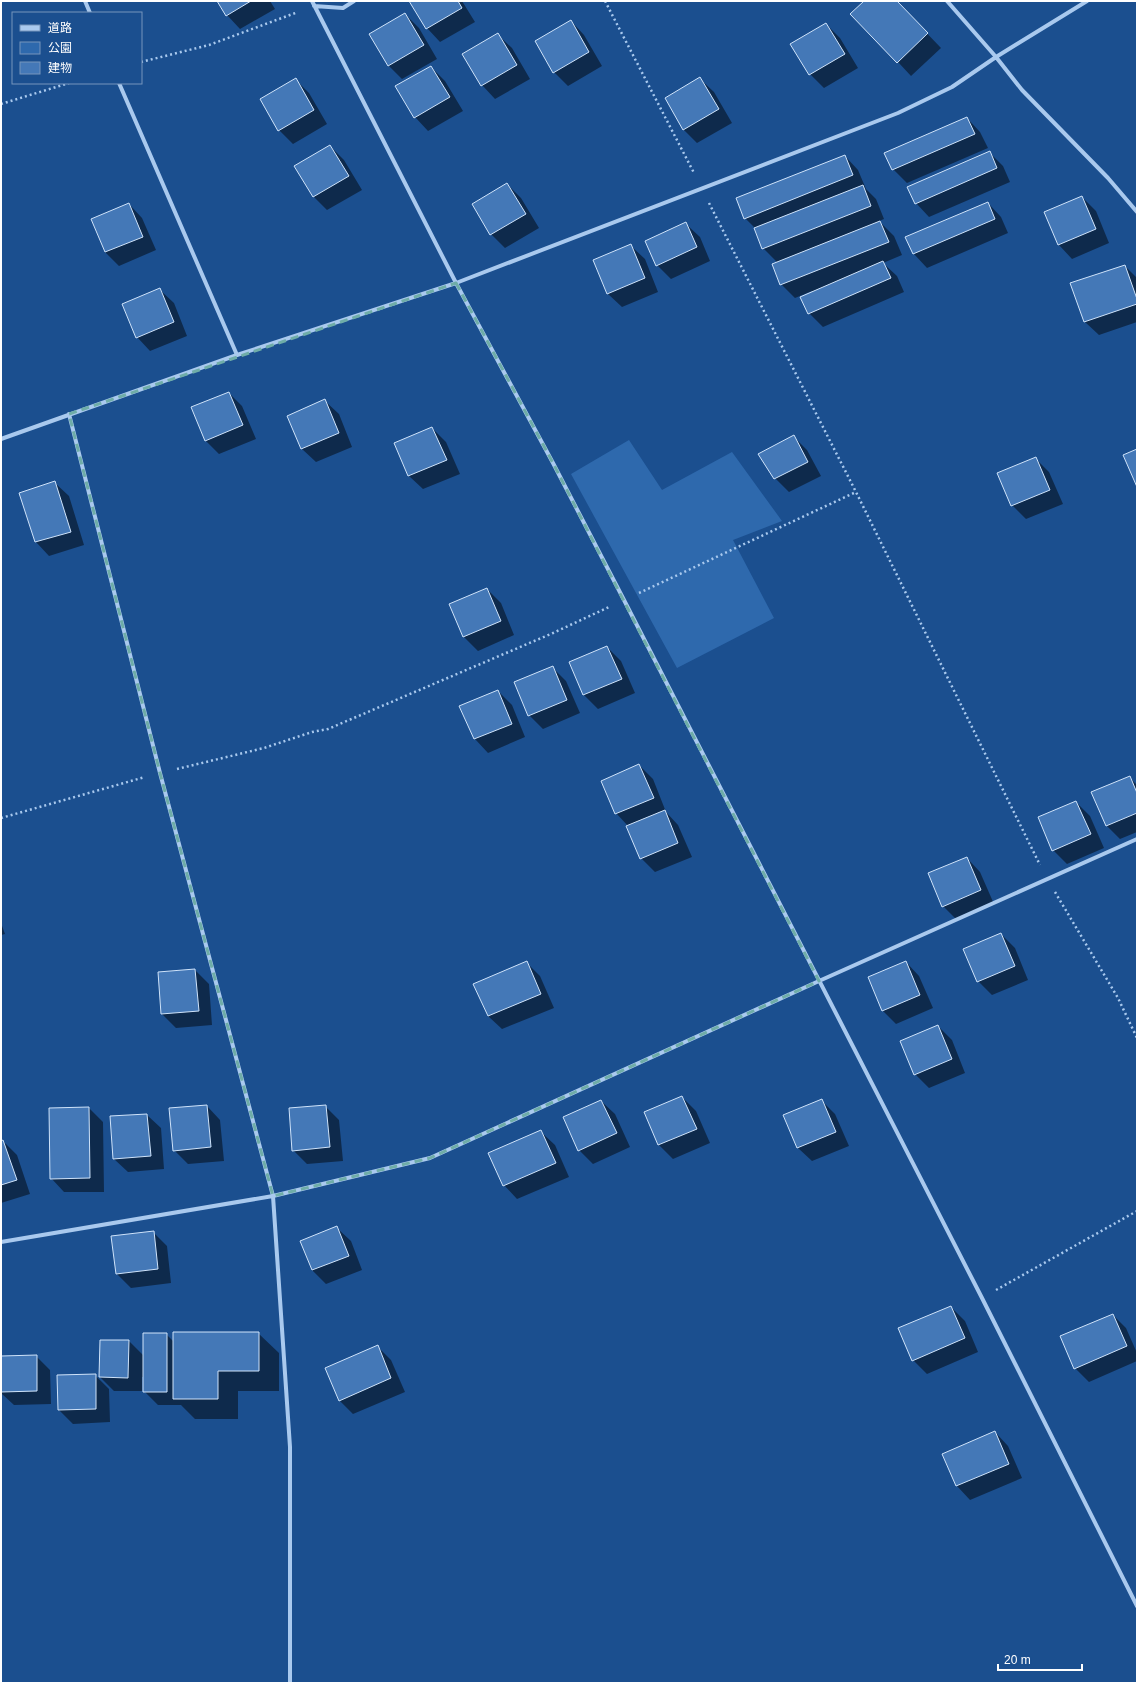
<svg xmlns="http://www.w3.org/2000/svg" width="1138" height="1684" font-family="Arial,'Noto Sans JP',sans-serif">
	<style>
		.green { fill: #2e69ad }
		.shadow { fill: #0007 }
		.building { fill: #4478b7; stroke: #cfe3fa }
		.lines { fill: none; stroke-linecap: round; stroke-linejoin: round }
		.path { stroke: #a9c9ee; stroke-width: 2.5; stroke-dasharray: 2 3; stroke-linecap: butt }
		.minor { stroke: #a9c9ee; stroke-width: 4 }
		.marked { fill: none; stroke: #6fada8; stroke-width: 3; stroke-dasharray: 8 5; stroke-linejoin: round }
	</style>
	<rect width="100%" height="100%" fill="#1b4f8f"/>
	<path class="green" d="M629,440L662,490L732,452L782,521L733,540L774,618L677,668L571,474Z"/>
	<path class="shadow" d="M218,1H270L275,9L240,29L227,15Z
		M410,1H462L475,22L440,42L427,28Z
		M865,1H896L941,48L911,76L898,62Z
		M405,14L419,28L437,59L402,79L388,65Z
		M571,21L584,35L602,66L568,86L554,72Z
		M826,24L840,38L858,68L824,88L810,74Z
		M498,35L512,48L530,79L495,99L482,85Z
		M431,67L445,81L463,111L428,131L415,117Z
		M700,79L714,92L732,123L697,143L683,129Z
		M296,80L309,93L327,124L293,144L279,130Z
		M967,118L980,132L988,148L907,183L893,169Z
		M330,146L344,160L362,190L327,210L314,197Z
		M989,152L1003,166L1010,182L929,217L916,203Z
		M845,156L858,170L866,189L876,199L884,219L879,221L894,236L902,255L883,263L897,276L904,292L823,327L809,313L812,291L795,298L781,284L778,263L763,248L755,228L745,218Z
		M507,184L521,198L539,228L505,248L491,234Z
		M1082,197L1096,211L1109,243L1072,259L1059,245L1045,212Z
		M988,203L1001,217L1008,233L927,268L914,254L906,238Z
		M129,204L142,218L156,250L119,266L105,252L92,220Z
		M686,224L700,237L710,261L671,279L657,265Z
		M631,246L645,259L658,292L622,307L608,294Z
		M1125,266L1137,278V322L1099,335L1085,322Z
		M160,290L174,303L187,336L150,351L137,337Z
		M229,393L242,406L256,439L219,454L205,440Z
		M325,401L339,414L352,447L316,462L302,449Z
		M432,428L446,442L460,474L423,489L409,476L396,444Z
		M793,436L807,450L821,476L789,492L775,478Z
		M1035,458L1049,472L1063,504L1026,519L1012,505Z
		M55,483L69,496L84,545L49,556L36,542Z
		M487,589L501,603L514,635L478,651L464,637L450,605Z
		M607,647L621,661L635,693L598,709L584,695L570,663Z
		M552,667L566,681L580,713L543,729L529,715Z
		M498,691L512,705L525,737L488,753L475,739L461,706Z
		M639,765L653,779L666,812L678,825L692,857L655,872L641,858L628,826L616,813Z
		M1130,778L1137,785V832L1120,839L1106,825Z
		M1076,802L1090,816L1104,848L1067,864L1053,850Z
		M967,858L980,872L994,904L957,920L943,906Z
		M1,923L5,934L1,935Z
		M1001,934L1015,948L1028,980L992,995L978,981Z
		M526,962L540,976L554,1008L502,1029L488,1016Z
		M906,962L919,976L933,1008L896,1024L882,1010Z
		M195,970L209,984L212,1025L176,1028L162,1014Z
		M938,1026L952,1040L965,1073L929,1088L915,1074Z
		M682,1097L696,1111L710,1143L673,1159L659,1145L645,1113Z
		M821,1100L835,1114L849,1146L812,1161L798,1148L784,1115Z
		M601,1101L615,1114L630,1147L593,1164L579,1150Z
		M207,1106L220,1120L224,1161L188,1164L174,1150Z
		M325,1106L339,1120L343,1161L307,1164L293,1150Z
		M89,1108L103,1122L104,1192H64L51,1178L50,1109Z
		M147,1115L161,1128L164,1169L128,1172L114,1159Z
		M541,1132L555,1145L569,1177L517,1199L504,1185Z
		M3,1141L17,1155L30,1194L1,1203V1142Z
		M337,1228L351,1241L362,1270L326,1284L312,1270L301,1242Z
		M153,1232L167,1246L171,1283L131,1288L117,1274Z
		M951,1307L965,1321L978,1352L927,1374L913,1360Z
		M1113,1315L1126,1328L1137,1353V1361L1089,1382L1075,1368Z
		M258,1333L279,1353V1391H238V1419H195L181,1405H158L144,1391V1377H142V1391H114L100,1377L129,1341L144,1356L166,1334L174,1342Z
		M377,1346L391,1360L405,1392L353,1414L339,1400Z
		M36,1356L50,1370L51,1404L14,1405L1,1393V1357Z
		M95,1375L109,1389L110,1422L73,1424L59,1410L58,1376Z
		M995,1432L1008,1446L1022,1478L970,1500L957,1486Z"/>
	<path class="building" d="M217,1H251L226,16Z
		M409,1H458L462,8L426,29Z
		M864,1H897L928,33L897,63L850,14Z
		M405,13L424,45L388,66L369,34Z
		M571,20L589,52L553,73L535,41Z
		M826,23L845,54L809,75L790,44Z
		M498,33L517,65L481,86L462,54Z
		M431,66L450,97L414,118L395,86Z
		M700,77L719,109L683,130L665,98Z
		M296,78L314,110L278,131L260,99Z
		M967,117L975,134L892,170L884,153Z
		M330,145L349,176L313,197L294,166Z
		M990,151L997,168L915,204L907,187Z
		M845,155L853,175L744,219L736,198Z
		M507,183L526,214L490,235L472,204Z
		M863,185L871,206L762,249L754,228Z
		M1082,196L1096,229L1058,245L1044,212Z
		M988,202L995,219L913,254L905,237Z
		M129,203L143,237L105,252L91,219Z
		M880,221L889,242L780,285L772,264Z
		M686,222L697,247L656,266L645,241Z
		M631,244L645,278L607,294L593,260Z
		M883,261L891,278L808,314L800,297Z
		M1125,265L1137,299V304L1084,322L1070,283Z
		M160,288L174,322L136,338L122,304Z
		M229,392L243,425L205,441L191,407Z
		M325,399L339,433L301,449L287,416Z
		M432,427L447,460L408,476L394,443Z
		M794,435L808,462L774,479L758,454Z
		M1137,449V487L1123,455Z
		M1036,457L1050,490L1011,506L997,473Z
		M55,481L71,532L35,542L19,493Z
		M487,588L501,621L463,637L449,604Z
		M607,646L622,679L583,695L569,662Z
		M553,666L567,700L528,716L514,682Z
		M498,690L512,724L474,739L459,706Z
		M639,764L654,798L615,814L601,781Z
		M1130,776L1137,793V813L1106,826L1091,792Z
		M1076,801L1091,834L1052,851L1038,817Z
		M665,810L678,843L640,859L626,826Z
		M967,857L981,890L942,907L928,873Z
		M1001,933L1015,966L977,982L963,949Z
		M527,961L541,994L488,1016L473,984Z
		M906,961L920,995L882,1011L868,977Z
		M195,969L199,1011L161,1014L158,972Z
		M938,1025L952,1059L914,1075L900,1041Z
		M682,1096L697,1129L658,1145L644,1112Z
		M822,1099L836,1132L797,1148L783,1115Z
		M601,1100L617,1133L578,1151L563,1117Z
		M207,1105L211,1147L173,1151L169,1108Z
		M326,1105L330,1147L292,1151L289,1108Z
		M89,1107L90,1178L50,1179L49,1108Z
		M147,1114L151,1156L113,1159L110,1116Z
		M541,1130L556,1163L503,1186L488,1153Z
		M3,1140L17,1180L1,1185V1141Z
		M337,1226L349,1256L312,1270L300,1241Z
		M154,1231L158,1269L116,1274L111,1236Z
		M951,1306L965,1338L912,1361L898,1328Z
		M1113,1314L1127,1346L1074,1369L1060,1336Z
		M173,1332H259V1371H218V1399H173Z
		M143,1333H167V1392H143Z
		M100,1340H129L128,1378L99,1377Z
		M378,1345L391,1378L339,1401L325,1368Z
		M37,1355V1391L1,1392V1356Z
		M96,1374V1409L58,1410L57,1375Z
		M995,1431L1009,1464L956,1486L942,1454Z"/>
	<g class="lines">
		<path class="path" d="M605,1L694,173
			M141,62L209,45L298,12
			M1,104L69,83
			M709,203L856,492L1040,865
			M639,593L856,492
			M177,769L264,748L312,732L328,729L553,633L609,607
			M1,818L145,777
			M1055,892L1118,998L1137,1038
			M996,1290L1137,1211"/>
		<path class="minor" d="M85,1L90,13
			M312,1L456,283L553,463L624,600L982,1298L1137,1606
			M947,1L996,57L1022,90L1108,178L1137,212
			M314,6L343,8L354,1
			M119,83L237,355
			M69,414L160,773L273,1196L290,1447V1683
			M1,439L237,355L456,283L898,113L952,87L996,57L1087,1
			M1,1242L273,1196L430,1158L819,981L1137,839"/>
	</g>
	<path class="marked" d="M456,283L553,463L819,981L430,1158L273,1196L160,773L69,414Z"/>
	<rect width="1138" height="1684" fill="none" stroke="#ffffff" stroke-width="4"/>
	<rect x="12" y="12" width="130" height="72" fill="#1b4f8f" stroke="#7695bc"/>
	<rect x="20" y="25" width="20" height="6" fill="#a9c9ee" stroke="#7695bc"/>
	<text x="48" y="32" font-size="12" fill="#ffffff">道路</text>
	<rect x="20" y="42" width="20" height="12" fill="#2e69ad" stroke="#7695bc"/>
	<text x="48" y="52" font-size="12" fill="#ffffff">公園</text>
	<rect x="20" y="62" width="20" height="12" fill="#4478b7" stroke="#7695bc"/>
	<text x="48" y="72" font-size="12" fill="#ffffff">建物</text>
	<path d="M998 1664v6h84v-6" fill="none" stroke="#ffffff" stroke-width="2"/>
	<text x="1004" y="1664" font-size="12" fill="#ffffff" stroke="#1b4f8f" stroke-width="3" paint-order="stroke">20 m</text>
</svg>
